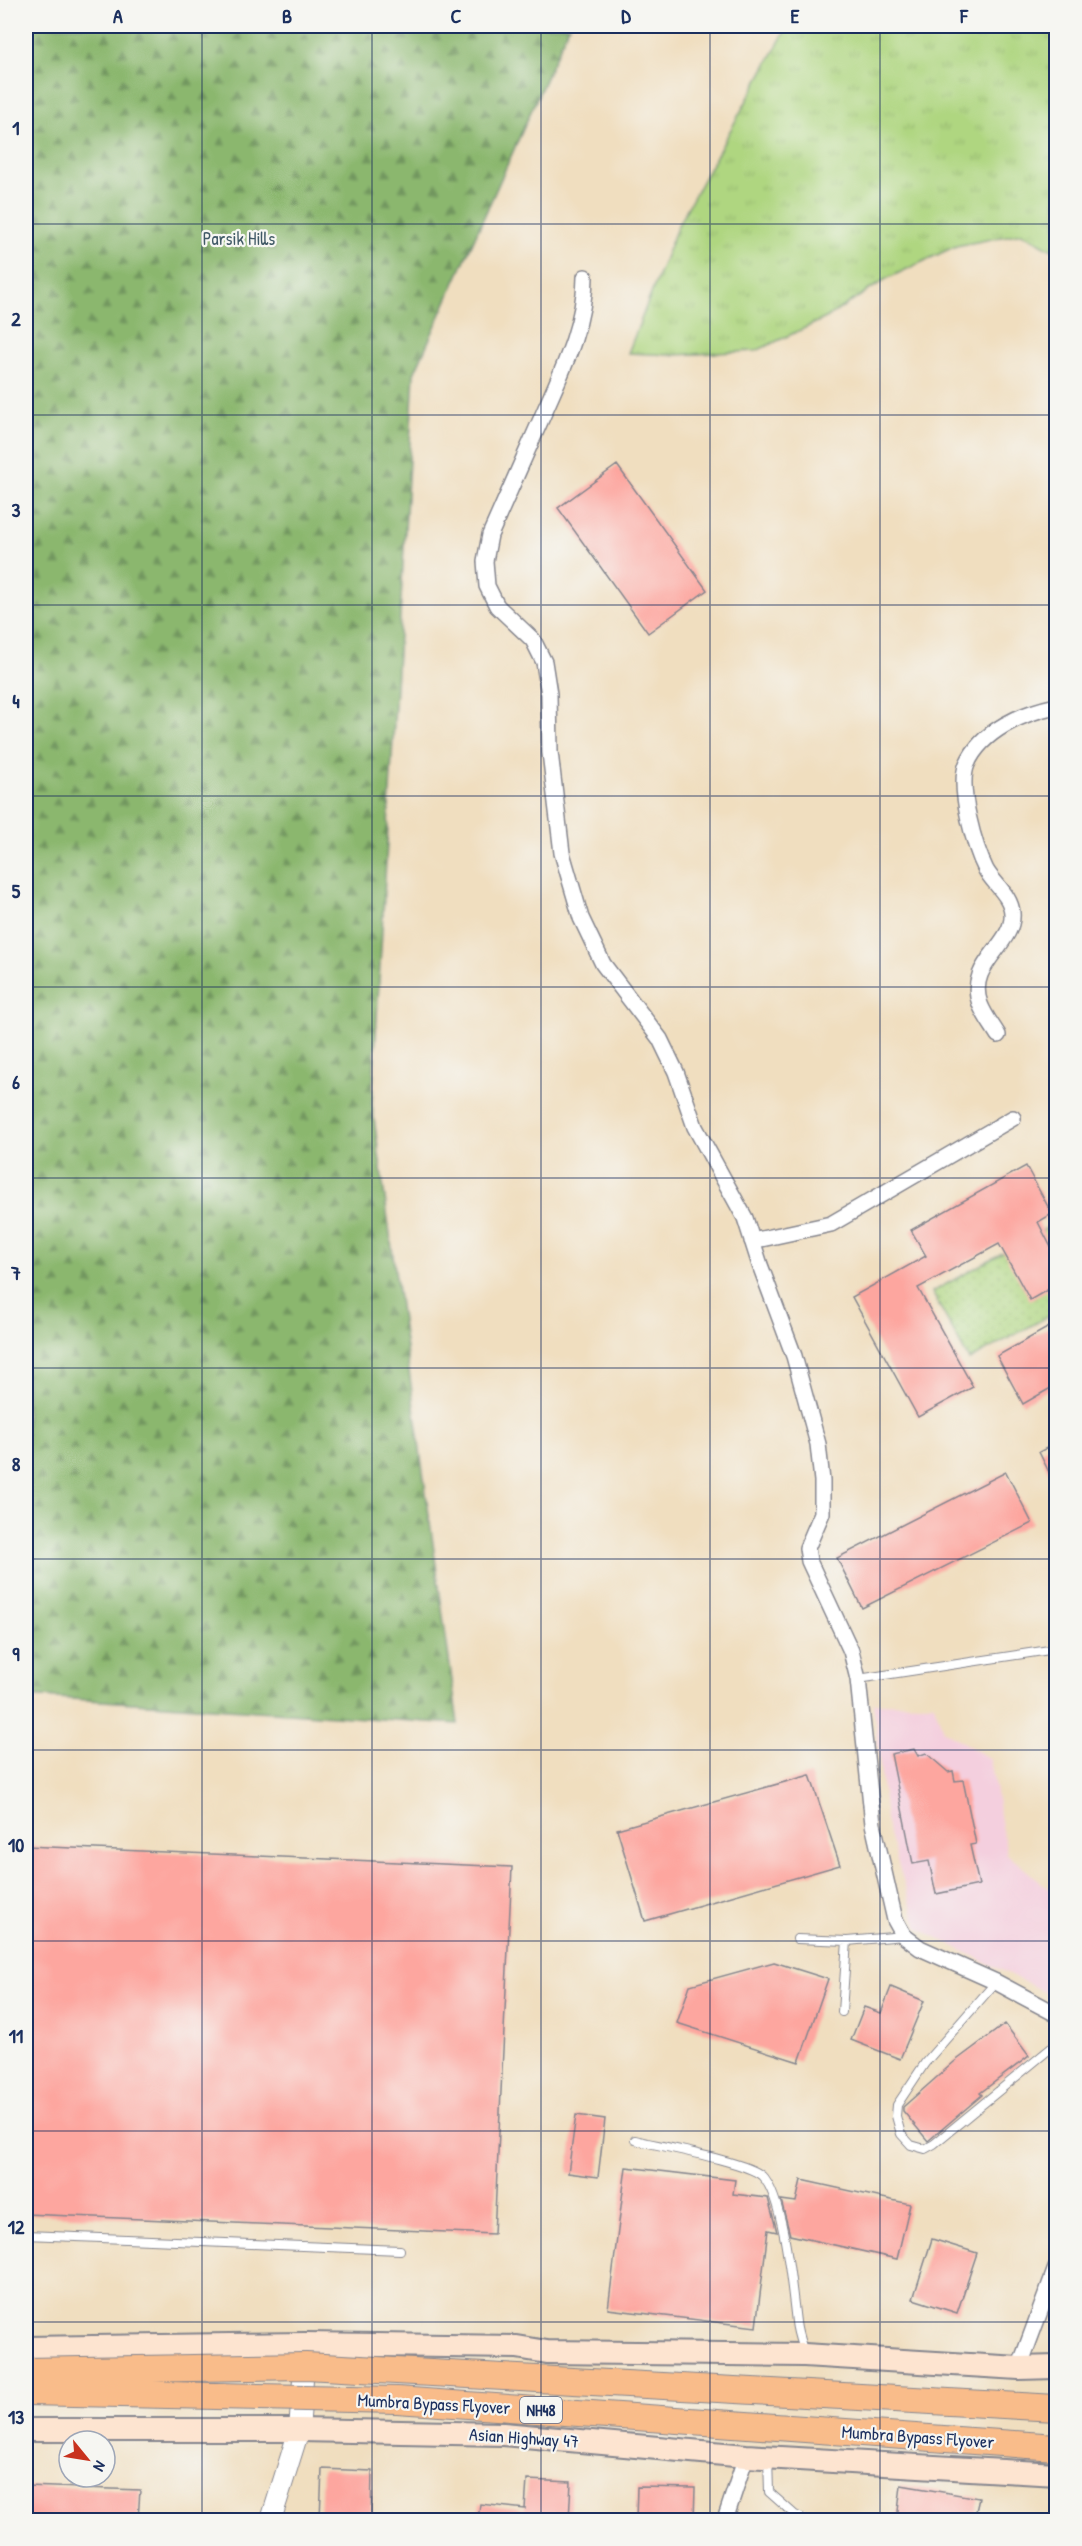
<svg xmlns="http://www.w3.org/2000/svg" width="1082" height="2546" font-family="'Patrick Hand',sans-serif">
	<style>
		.built { fill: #f4cfde }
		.grass { fill: url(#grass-tufts); stroke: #65826f; stroke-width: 1.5 }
		.forest { fill: url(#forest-firs); stroke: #537366; stroke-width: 1.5 }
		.park { fill: url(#park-dots); stroke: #65826f; stroke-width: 1.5 }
		.building { fill: #fda69f }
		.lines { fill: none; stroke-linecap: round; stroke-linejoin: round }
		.service-casing { stroke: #86868e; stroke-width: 10 }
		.minor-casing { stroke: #86868e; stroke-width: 18 }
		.tertiary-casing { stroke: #86868e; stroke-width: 22 }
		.secondary-casing { stroke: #86868e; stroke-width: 26 }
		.service { stroke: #fff; stroke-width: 8 }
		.minor { stroke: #fff; stroke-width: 15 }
		.tertiary { stroke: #fff; stroke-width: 20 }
		.secondary { stroke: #fde4d0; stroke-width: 22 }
		.trunk-bridge-casing { stroke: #86868e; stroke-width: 28; stroke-linecap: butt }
		.trunk-bridge { stroke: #f9bc8a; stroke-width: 26 }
		.grid { fill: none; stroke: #1b2f5e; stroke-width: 1.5; stroke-opacity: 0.55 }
		.labels { text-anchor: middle; stroke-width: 4.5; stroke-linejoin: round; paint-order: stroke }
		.shield { fill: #f6f6f2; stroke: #5d6b8a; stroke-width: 1.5 }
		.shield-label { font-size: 16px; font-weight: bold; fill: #1b2f5e }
		.park-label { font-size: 18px; fill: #405966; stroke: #f6f6f2 }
		.street-label { font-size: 18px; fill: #1b2f5e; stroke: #f6f6f2 }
		.neatline { fill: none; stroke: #1b2f5e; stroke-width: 2 }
		.grid-label { font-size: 20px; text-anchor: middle; font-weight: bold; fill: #1b2f5e }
	</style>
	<defs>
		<pattern id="grass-tufts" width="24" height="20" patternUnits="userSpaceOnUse" patternTransform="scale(1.5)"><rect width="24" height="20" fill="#afd680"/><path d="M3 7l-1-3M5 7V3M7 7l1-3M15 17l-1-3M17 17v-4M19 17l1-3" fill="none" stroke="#96b871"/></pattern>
		<pattern id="forest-firs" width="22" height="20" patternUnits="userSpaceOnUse" patternTransform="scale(1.5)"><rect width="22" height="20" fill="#8bb76e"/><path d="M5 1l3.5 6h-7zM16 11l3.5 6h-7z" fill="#71955e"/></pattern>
		<pattern id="park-dots" width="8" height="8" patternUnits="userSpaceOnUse" patternTransform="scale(1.5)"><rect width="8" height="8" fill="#afd680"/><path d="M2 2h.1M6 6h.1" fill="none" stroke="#96b871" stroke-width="1.8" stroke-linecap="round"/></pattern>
	</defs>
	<rect width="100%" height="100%" fill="#f6f6f2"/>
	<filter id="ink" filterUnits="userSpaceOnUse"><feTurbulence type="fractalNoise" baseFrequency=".0167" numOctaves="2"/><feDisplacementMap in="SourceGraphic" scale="12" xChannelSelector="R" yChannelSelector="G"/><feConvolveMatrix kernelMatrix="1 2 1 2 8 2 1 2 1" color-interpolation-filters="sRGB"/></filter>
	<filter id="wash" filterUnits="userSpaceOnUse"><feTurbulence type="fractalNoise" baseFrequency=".008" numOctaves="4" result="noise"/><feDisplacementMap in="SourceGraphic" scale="24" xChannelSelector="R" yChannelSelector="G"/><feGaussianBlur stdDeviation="1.35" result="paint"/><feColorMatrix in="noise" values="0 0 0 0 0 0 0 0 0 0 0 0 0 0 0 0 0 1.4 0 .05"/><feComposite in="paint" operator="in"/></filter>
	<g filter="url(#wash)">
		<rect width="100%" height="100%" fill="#f0debf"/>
		<path class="built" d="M873,1703L934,1704L943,1730L990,1759L1007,1854L1056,1895V1998L918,1928L887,1828Z"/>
		<path class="grass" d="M788,26H1056V252L1022,233L956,246L886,279L826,318L756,351L674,355L628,353L678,225Z"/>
		<path class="forest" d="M26,26H569L414,374L372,1104L458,1724L26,1696Z"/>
		<path class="park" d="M1056,1223V1312L969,1360L932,1292Z"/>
		<g id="blocks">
			<path class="building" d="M617,465L707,590L648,633L558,508Z
				M1026,1166L1052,1214L1038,1222L1056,1257V1285L1030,1300L999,1244L918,1288L973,1387L918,1417L852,1297L926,1256L911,1230Z
				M1056,1323V1385L1023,1404L997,1356Z
				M1056,1443V1486L1039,1452Z
				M1006,1472L1032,1523L862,1608L837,1558Z
				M914,1749L918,1756L926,1753L948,1772L953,1771L955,1781L963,1780L976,1844L970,1845L979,1885L936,1894L929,1861L913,1864L891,1754Z
				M810,1775L840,1865L645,1921L617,1829Z
				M26,1846L512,1867L494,2234L26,2214Z
				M774,1962L828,1979L799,2062L677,2023L690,1985Z
				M891,1987L924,2001L900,2059L851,2040L864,2007L881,2013Z
				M1005,2024L1029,2056L980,2093L982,2095L928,2141L903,2111V2107L954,2062Z
				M576,2115L605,2119L598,2177L568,2173Z
				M626,2167L735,2180L733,2194L768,2198L777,2232L768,2230L756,2327L608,2309Z
				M801,2180L910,2204L897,2259L790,2235L781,2200L796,2202Z
				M932,2239L977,2253L957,2313L913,2299Z
				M322,2469L372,2471L371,2519L320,2518Z
				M527,2480L571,2482L569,2520H478L480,2504L525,2509Z
				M901,2485L979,2498L974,2520H897Z
				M26,2486L140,2490L138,2520L26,2517Z
				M637,2487L695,2488L694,2520H636Z"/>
		</g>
	</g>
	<g filter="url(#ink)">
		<use href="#blocks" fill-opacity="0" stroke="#86868e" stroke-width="1.5"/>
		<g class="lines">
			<defs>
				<path id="service" d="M858,1679L1056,1649
					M797,1939L847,1941L904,1936
					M996,1982L925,2063L897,2105L896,2116L901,2134L911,2145L925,2149L934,2144L1056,2044
					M842,2012L847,1941
					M635,2140C659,2146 748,2162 762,2176C784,2197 792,2290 796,2322C797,2333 801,2343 804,2353
					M26,2235L400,2250
					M768,2458L769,2492L795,2515L807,2520"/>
				<path id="minor" d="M585,277C585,326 561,373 542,417C525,456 507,496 490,535L485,561L487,586L497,606L533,640L544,662L549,694L550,752L562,853L581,918L603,964L660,1039L676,1072L695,1127L745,1218L760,1265L794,1356L818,1444L822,1481V1513L807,1548L809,1561L851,1651L858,1679L873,1824L895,1920L904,1936L920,1948L996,1982L1056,2014
					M998,1035C992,1025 984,1015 980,1004C965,964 1015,945 1012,913C1011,896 994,884 986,870C975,848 957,788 967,764C982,730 1023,713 1056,706
					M752,1241L831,1224L1013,1118
					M1019,2368L1056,2268
					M725,2520L746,2456"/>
				<path id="tertiary" d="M271,2520L299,2430L305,2354"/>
				<path id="secondary" d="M26,2348L305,2344L517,2347L547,2352L804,2355L1019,2368L1056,2367
					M26,2430H299L503,2434L746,2456L1056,2474"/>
			</defs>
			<use href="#service" class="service-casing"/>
			<use href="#minor" class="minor-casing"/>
			<use href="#tertiary" class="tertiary-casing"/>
			<use href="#secondary" class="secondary-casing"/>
			<use href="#service" class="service"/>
			<use href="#minor" class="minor"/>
			<use href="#tertiary" class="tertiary"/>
			<use href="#secondary" class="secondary"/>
			<defs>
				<path id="trunk-bridge" d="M26,2371L306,2366L1056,2408
					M26,2392L397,2400L1056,2447"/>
			</defs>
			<use href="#trunk-bridge" class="trunk-bridge-casing"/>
			<use href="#trunk-bridge" class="trunk-bridge"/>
		</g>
	</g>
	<path class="grid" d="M202,26V2520M372,26V2520M541,26V2520M710,26V2520M880,26V2520M26,224H1056M26,415H1056M26,605H1056M26,796H1056M26,987H1056M26,1178H1056M26,1368H1056M26,1559H1056M26,1750H1056M26,1941H1056M26,2131H1056M26,2322H1056"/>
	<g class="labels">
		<rect class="shield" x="520" y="2397" width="42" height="26" rx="4.5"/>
		<g class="shield-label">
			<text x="541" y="2416">NH48</text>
		</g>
		<g class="park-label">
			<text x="239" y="245">Parsik Hills</text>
		</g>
		<g class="street-label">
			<text transform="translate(434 2404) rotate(3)" y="6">Mumbra Bypass Flyover</text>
			<text transform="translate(918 2437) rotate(4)" y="6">Mumbra Bypass Flyover</text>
			<text transform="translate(524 2438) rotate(4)" y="6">Asian Highway 47</text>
		</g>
	</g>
	<rect width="1082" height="2546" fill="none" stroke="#f6f6f2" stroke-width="66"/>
	<g transform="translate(87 2459) rotate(120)"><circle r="28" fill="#f6f6f2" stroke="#9ea6b7" stroke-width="1.5"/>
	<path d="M0-4.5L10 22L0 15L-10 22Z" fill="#c8321e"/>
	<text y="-9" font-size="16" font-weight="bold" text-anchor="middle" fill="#1b2f5e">N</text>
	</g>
	<rect x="33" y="33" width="1016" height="2480" class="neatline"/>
	<g class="grid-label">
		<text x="118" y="23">A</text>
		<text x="287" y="23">B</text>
		<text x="456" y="23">C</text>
		<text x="626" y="23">D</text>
		<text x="795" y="23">E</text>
		<text x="964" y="23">F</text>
		<text x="16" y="135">1</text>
		<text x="16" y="326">2</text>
		<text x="16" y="517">3</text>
		<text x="16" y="708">4</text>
		<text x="16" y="898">5</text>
		<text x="16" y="1089">6</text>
		<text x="16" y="1280">7</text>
		<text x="16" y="1471">8</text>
		<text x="16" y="1661">9</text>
		<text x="16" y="1852">10</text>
		<text x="16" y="2043">11</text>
		<text x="16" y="2234">12</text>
		<text x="16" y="2424">13</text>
	</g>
</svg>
